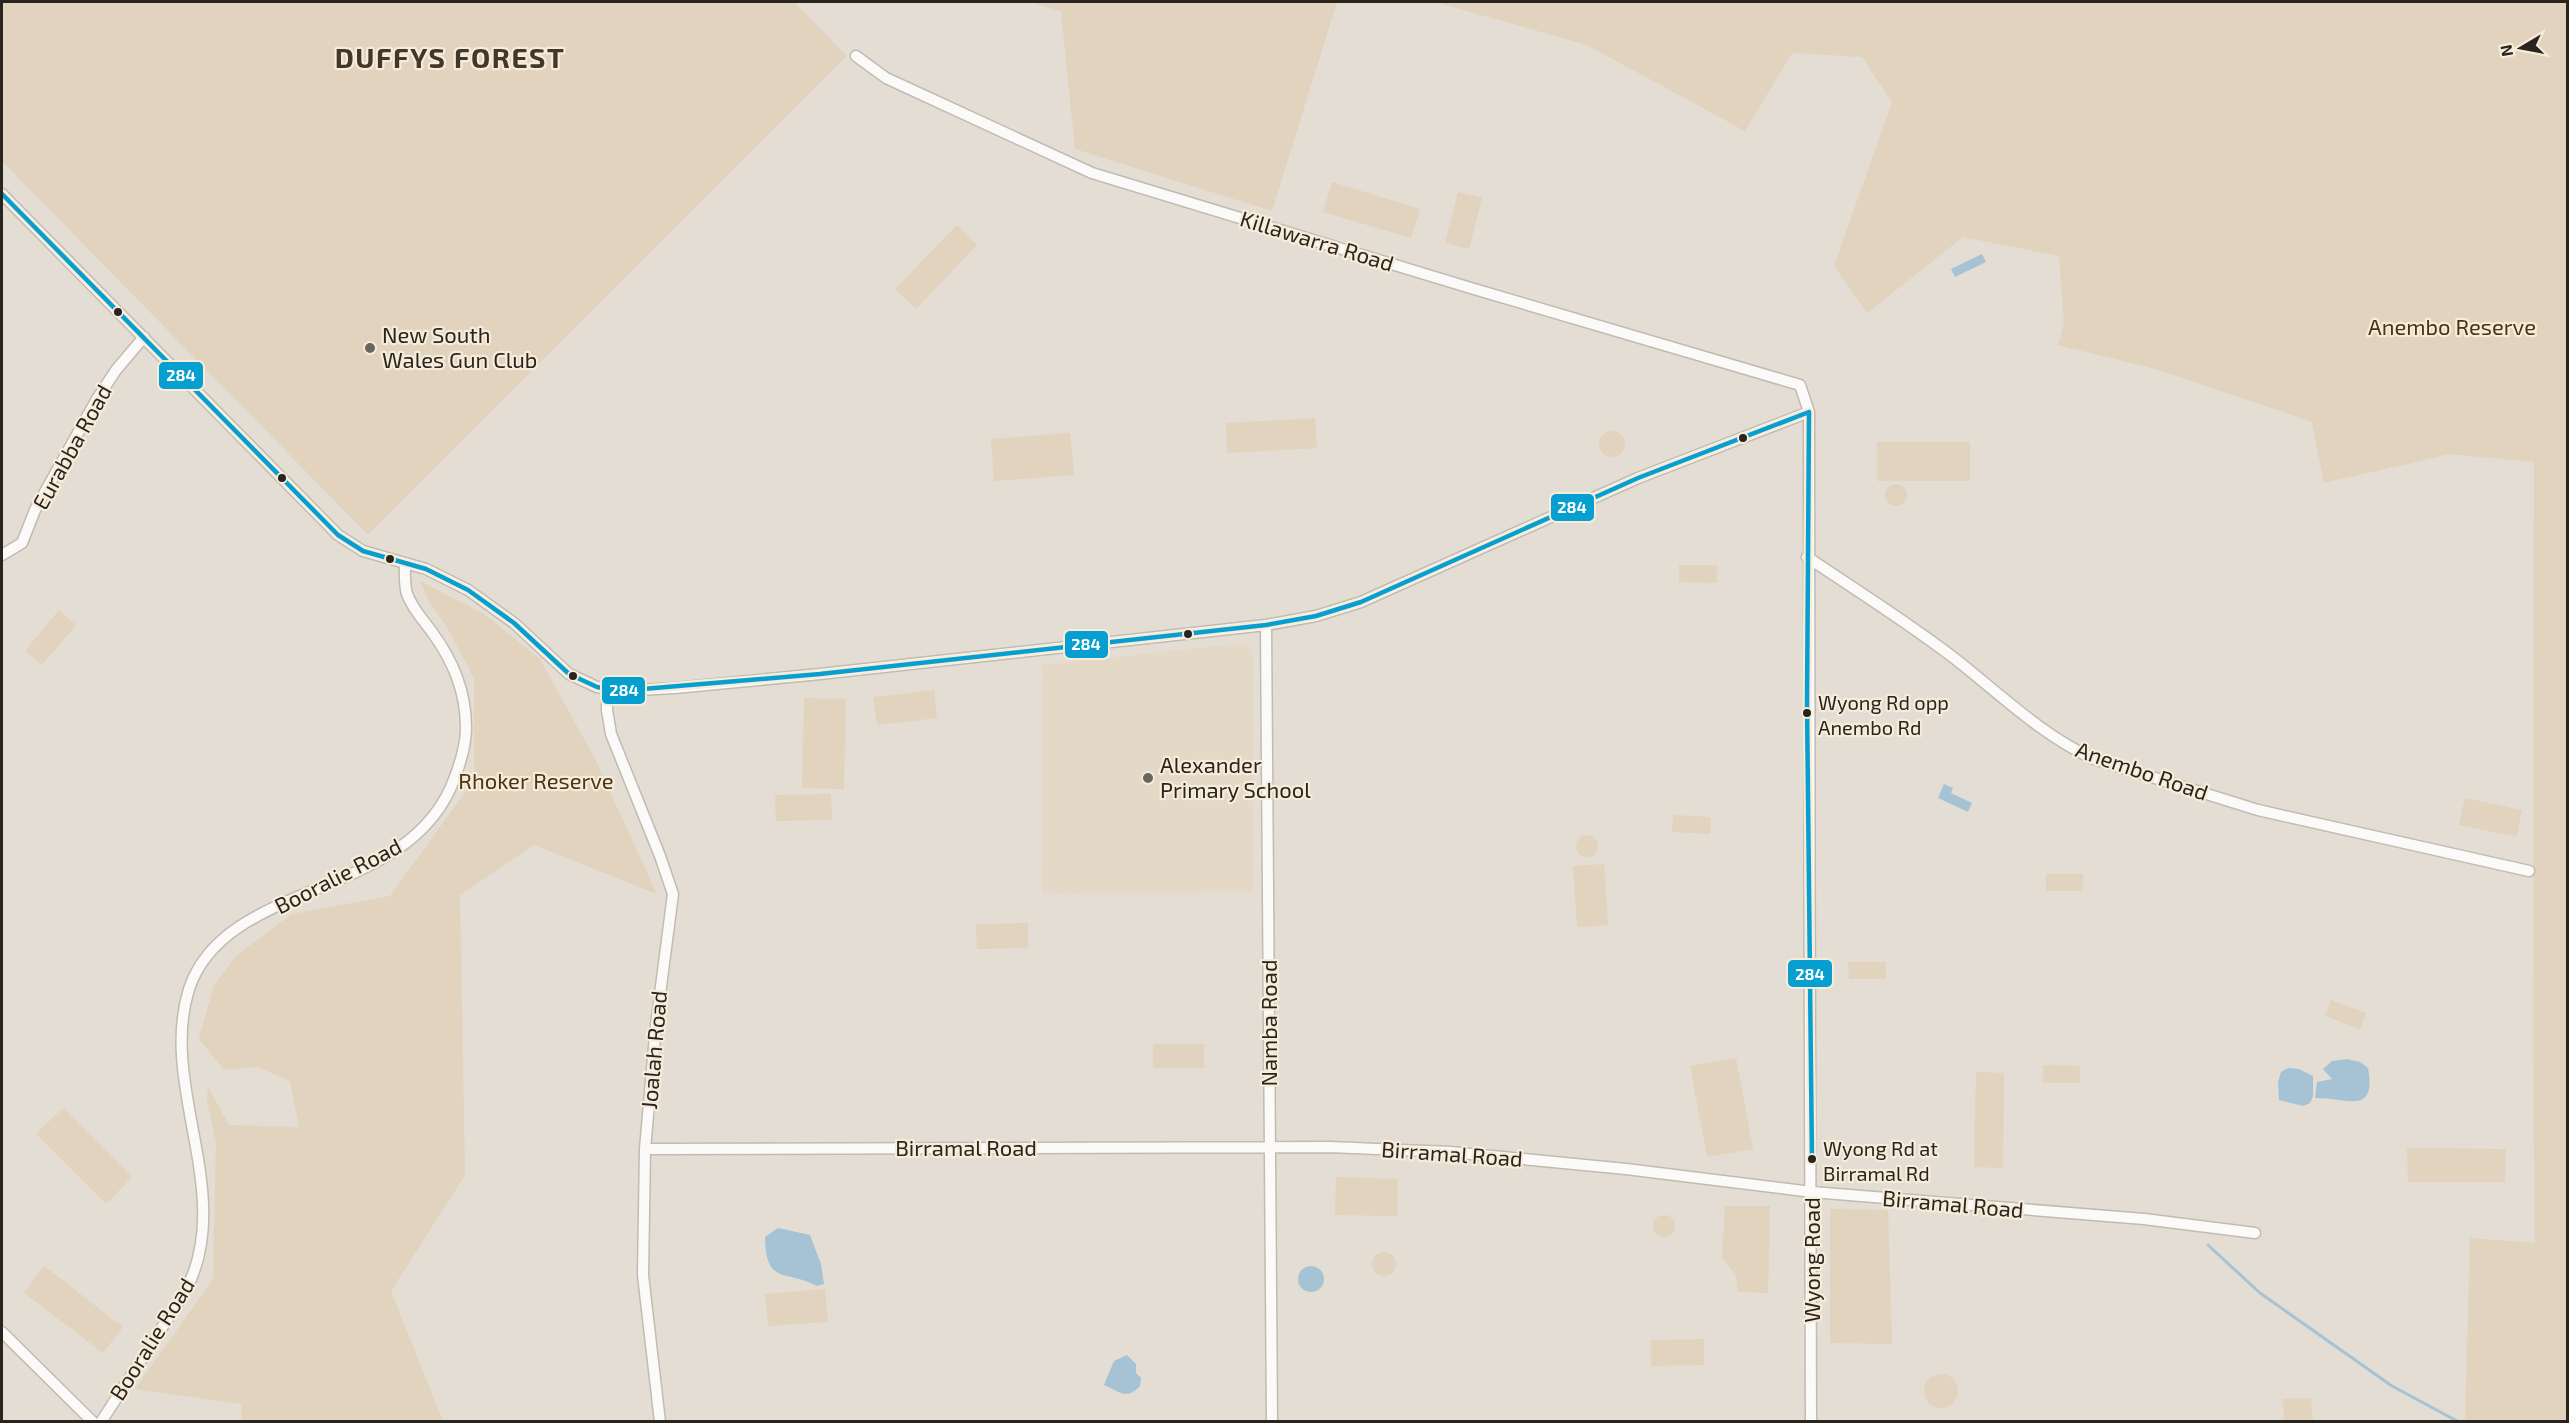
<svg xmlns="http://www.w3.org/2000/svg" width="2569" height="1423" font-family="'Exo 2',sans-serif">
	<style>
		.built { fill: #e4d8c6 }
		.green { fill: #e1d3bd }
		.water { fill: #a5c3d4 }
		.lines { fill: none; stroke-linecap: round; stroke-linejoin: round }
		.stream { stroke: #a5c3d4; stroke-width: 3 }
		.street-casing { stroke: #c0bbb3; stroke-width: 13 }
		.street { stroke: #fbfaf8; stroke-width: 10 }
		.bus-1-casing { stroke: #f7ebd9; stroke-width: 9 }
		.bus-1 { stroke: #069fd0; stroke-width: 4.5 }
		.bus-dot { fill: #29241e; stroke: #f7ebd9; stroke-width: 2 }
		.poi-dot { fill: #6a655d; stroke: #f7ebd9; stroke-width: 2 }
		.labels { text-anchor: middle; stroke-width: 4.5; stroke-linejoin: round; paint-order: stroke }
		.bus-label { font-size: 20px; fill: #29241e; stroke: #f7ebd9; text-anchor: start }
		.street-label { font-size: 22px; fill: #29241e; stroke: #f7ebd9 }
		.park-label { font-size: 22px; fill: #493514; stroke: #f7ebd9 }
		.poi-label { font-size: 22px; fill: #29241e; stroke: #f7ebd9; text-anchor: start }
		.district-label { font-size: 28px; font-weight: bold; letter-spacing: 1.5px; fill: #42382a; stroke: #f7ebd9 }
		.line-badge { stroke: #f7ebd9; stroke-width: 2 }
		.badge-label { font-size: 16px; text-anchor: middle; font-weight: bold; fill: #fff }
	</style>
	<rect width="100%" height="100%" fill="#e3ddd3"/>
	<path class="built" d="M1244,643L1253,652V892L1042,893L1043,665Z"/>
	<path class="green" d="M2,2H794L847,56L368,535L2,161Z
		M1030,2H1337L1272,211L1075,149L1061,11Z
		M1435,2H2567V1421H2465L2470,1238L2535,1243L2533,1056L2534,462L2450,454L2324,483L2312,422L2159,370L2058,345L2064,323L2059,256L1963,237L1867,313L1834,266L1892,102L1862,57L1792,53L1745,131L1587,45Z
		M1332,182L1420,209L1411,238L1323,212Z
		M1458,192L1482,198L1469,249L1445,243Z
		M957,225L977,245L916,309L895,289Z
		M1315,418L1317,448L1227,453L1226,423Z
		M1599 444a13 13 0 1 1 26 0a13 13 0 1 1-26 0Z
		M1070,433L1074,475L994,481L991,439Z
		M1877,442H1970V481H1877Z
		M1885 495a11 11 0 1 1 22 0a11 11 0 1 1-22 0Z
		M1679,565H1717V583L1679,582Z
		M420,581L484,614L540,659L595,759L657,894L534,845L460,895L465,1175L391,1291L443,1421H242L241,1404L135,1389L213,1279L216,1142L207,1102L208,1087L229,1125L299,1127L290,1081L257,1067L224,1070L199,1039L214,985L237,955L292,914L390,896L474,780V678L444,622L428,600Z
		M59,610L76,625L42,665L25,651Z
		M934,690L937,718L877,725L873,697Z
		M804,698L846,699L844,789L802,788Z
		M831,794L832,820L776,821L775,795Z
		M2465,798L2522,810L2517,837L2459,825Z
		M1673,815L1711,817L1710,834L1672,832Z
		M1576 846a11 11 0 1 1 22 0a11 11 0 1 1-22 0Z
		M1604,864L1608,925L1577,927L1573,866Z
		M2046,874H2083V891H2046Z
		M1028,923V948L977,949L976,924Z
		M1848,962H1886V979H1849Z
		M2331,1000L2366,1013L2360,1029L2325,1016Z
		M1153,1044H1204V1068H1153Z
		M1736,1058L1753,1149L1707,1157L1690,1066Z
		M2043,1065L2080,1066V1083H2043Z
		M1976,1072L2004,1073L2003,1168L1974,1167Z
		M63,1108L132,1177L106,1204L36,1134Z
		M2407,1148L2506,1149L2505,1182H2408Z
		M1336,1177L1398,1179L1397,1216L1335,1215Z
		M1725,1206H1770L1768,1293L1738,1292L1736,1275L1722,1257Z
		M1830,1209L1888,1210L1892,1344L1830,1343Z
		M1653 1226a11 11 0 1 1 22 0a11 11 0 1 1-22 0Z
		M1372 1264a12 12 0 1 1 24 0a12 12 0 1 1-24 0Z
		M44,1266L123,1327L103,1353L24,1293Z
		M825,1289L828,1322L768,1326L765,1294Z
		M1704,1339V1365L1651,1366V1340Z
		M1924 1391a17 17 0 1 1 34 0a17 17 0 1 1-34 0Z
		M2311,1398L2313,1421H2284L2283,1399Z"/>
	<path class="water" d="M1982,254L1986,262L1955,277L1951,269Z
		M1944,784L1953,788L1951,793L1972,803L1968,812L1938,798Z
		M2347,1059L2360,1062L2368,1068C2377,1117 2345,1097 2315,1098L2317,1082L2332,1079L2323,1069L2332,1061Z
		M2288,1068L2299,1069L2313,1076V1096L2310,1103L2303,1106L2279,1100L2278,1082L2281,1072Z
		M778,1228L810,1235L821,1264L824,1284L817,1286C785,1269 766,1286 765,1237Z
		M1298 1279a13 13 0 1 1 26 0a13 13 0 1 1-26 0Z
		M1127,1355L1136,1364V1373L1141,1378L1140,1386C1126,1401 1119,1391 1104,1385L1114,1361Z"/>
	<g class="lines">
		<path class="stream" d="M2208,1245L2260,1293L2392,1386L2459,1422"/>
		<defs>
			<path id="street" d="M856,56L886,78L1092,173L1474,289L1800,385L1809,412V427C1807,759 1812,1090 1811,1422
				M2,194L338,535L363,551L426,569L468,590L514,623L569,674L597,687L619,691L675,688L820,674L1266,625L1316,616L1361,602L1638,478L1809,412
				M2,555L22,543L35,510L97,399L116,370L144,337
				M1807,557C1856,590 1907,622 1954,658C1999,693 2041,735 2094,759L2258,810L2529,871
				M1266,625L1272,1422
				M607,690V710L611,734L660,856L673,894L656,1025L645,1149L643,1275L660,1422
				M645,1149L1329,1147L1450,1152L1626,1169L1812,1192L2144,1219L2255,1233
				M2,1332L93,1422
				M101,1422L185,1292C237,1195 158,1087 189,989C226,877 411,902 455,777C461,761 466,745 466,728C466,691 453,661 432,632C423,620 412,608 407,594C404,584 405,573 405,563"/>
		</defs>
		<use href="#street" class="street-casing"/>
		<use href="#street" class="street"/>
		<defs>
			<path id="bus-1" d="M2,194L338,535L363,551L426,569L468,590L514,623L569,674L597,687L619,691L820,674L1266,625L1316,616L1361,602L1638,478L1809,412
				M1809,412L1807,704L1812,1161"/>
		</defs>
		<use href="#bus-1" class="bus-1-casing"/>
		<use href="#bus-1" class="bus-1"/>
	</g>
	<g class="bus-dot">
		<circle cx="118" cy="312" r="5"/>
		<circle cx="1743" cy="438" r="5"/>
		<circle cx="282" cy="478" r="5"/>
		<circle cx="390" cy="559" r="5"/>
		<circle cx="1188" cy="634" r="5"/>
		<circle cx="573" cy="676" r="5"/>
		<circle cx="1807" cy="713" r="5"/>
		<circle cx="1812" cy="1159" r="5"/>
	</g>
	<g class="poi-dot">
		<circle cx="370" cy="348" r="6"/>
		<circle cx="1148" cy="778" r="6"/>
	</g>
	<g class="labels">
		<g class="bus-label">
			<text x="1818" y="710">Wyong Rd opp<tspan x="1818" dy="25">Anembo Rd</tspan></text>
			<text x="1823" y="1156">Wyong Rd at<tspan x="1823" dy="25">Birramal Rd</tspan></text>
		</g>
		<g class="street-label">
			<text transform="translate(1317 241) rotate(17)" y="8">Killawarra Road</text>
			<text transform="translate(72 447) rotate(-61)" y="8">Eurabba Road</text>
			<text transform="translate(2142 771) rotate(19)" y="8">Anembo Road</text>
			<text transform="translate(338 876) rotate(-27)" y="8">Booralie Road</text>
			<text transform="translate(1269 1023) rotate(-90)" y="8">Namba Road</text>
			<text transform="translate(654 1050) rotate(-85)" y="8">Joalah Road</text>
			<text x="966" y="1156">Birramal Road</text>
			<text transform="translate(1452 1154) rotate(4)" y="8">Birramal Road</text>
			<text transform="translate(1953 1204) rotate(5)" y="8">Birramal Road</text>
			<text transform="translate(1812 1260) rotate(-90)" y="8">Wyong Road</text>
			<text transform="translate(152 1339) rotate(-58)" y="8">Booralie Road</text>
		</g>
		<g class="park-label">
			<text x="2452" y="335">Anembo Reserve</text>
			<text x="536" y="789">Rhoker Reserve</text>
		</g>
		<g class="poi-label">
			<text x="382" y="343">New South<tspan x="382" dy="25">Wales Gun Club</tspan></text>
			<text x="1160" y="773">Alexander<tspan x="1160" dy="25">Primary School</tspan></text>
		</g>
		<g class="district-label">
			<text x="450" y="68">DUFFYS FOREST</text>
		</g>
	</g>
	<g class="line-badge">
		<rect x="158" y="361" width="46" height="29" rx="6" fill="#069fd0"/>
		<rect x="1550" y="493" width="45" height="29" rx="6" fill="#069fd0"/>
		<rect x="1064" y="630" width="45" height="29" rx="6" fill="#069fd0"/>
		<rect x="601" y="676" width="45" height="29" rx="6" fill="#069fd0"/>
		<rect x="1787" y="959" width="46" height="29" rx="6" fill="#069fd0"/>
	</g>
	<g class="badge-label">
		<text x="181" y="381">284</text>
		<text x="1572" y="513">284</text>
		<text x="1086" y="650">284</text>
		<text x="624" y="696">284</text>
		<text x="1810" y="980">284</text>
	</g>
	<rect width="2569" height="1423" fill="none" stroke="#29241e" stroke-width="6"/>
	<g transform="translate(2521 48) rotate(260)" stroke="#f7ebd9" stroke-width="4.5" paint-order="stroke">
	<path d="M0-4.5L10 22L0 15L-10 22Z" fill="#29241e"/>
	<text y="-9" font-size="16" font-weight="bold" text-anchor="middle" fill="#29241e">N</text>
	</g>
</svg>
